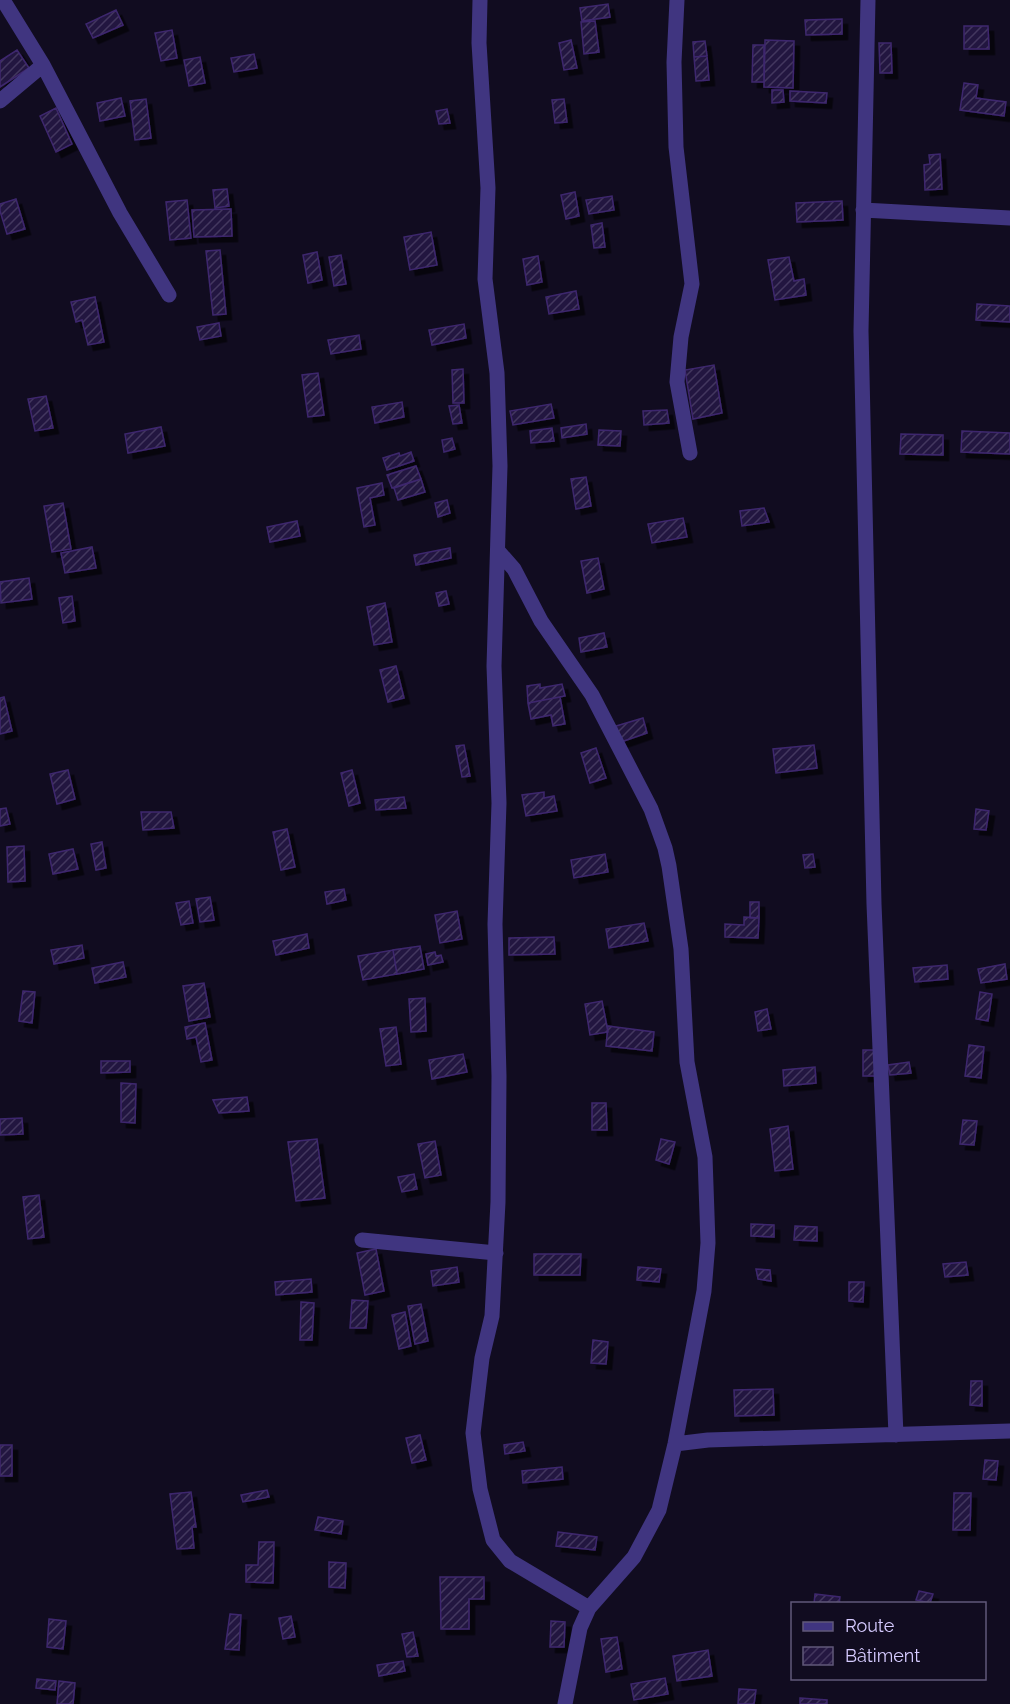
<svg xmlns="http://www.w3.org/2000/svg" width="1010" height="1704" font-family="Raleway,sans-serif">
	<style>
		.building { fill: url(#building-hatch); stroke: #3e286e; stroke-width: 1.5; filter: url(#shadow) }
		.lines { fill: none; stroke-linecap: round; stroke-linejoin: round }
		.minor { stroke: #403580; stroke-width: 15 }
	</style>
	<defs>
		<pattern id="building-hatch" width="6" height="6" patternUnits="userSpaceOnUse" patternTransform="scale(1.5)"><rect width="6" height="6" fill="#241741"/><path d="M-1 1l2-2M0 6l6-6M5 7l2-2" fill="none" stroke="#43375e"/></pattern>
		<filter id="shadow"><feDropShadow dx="5.5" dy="5.5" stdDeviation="0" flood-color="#0009"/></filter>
	</defs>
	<rect width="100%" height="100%" fill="#110c20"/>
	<path class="building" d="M608,4L610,17L582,21L580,8Z
		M116,10L123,25L93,38L86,24Z
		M842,19V34L806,35L805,20Z
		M595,21L599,52L584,54L581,22Z
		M964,26H988L989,49H964Z
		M172,30L177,58L161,61L155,33Z
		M571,40L577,68L564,70L559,43Z
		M765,40L794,41L793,88L764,87Z
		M705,41L707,56L694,57L693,42Z
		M879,43H891L892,73H880Z
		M753,45H764V82H752Z
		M17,50L29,68L0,87V61Z
		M254,54L257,68L234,72L231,58Z
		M707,56L709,80L696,81L694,57Z
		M200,57L205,83L189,86L184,60Z
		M964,83L978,85L976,98L1006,102L1004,116L960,110Z
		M772,90H783L784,102L772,103Z
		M790,91L827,93L826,103L790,101Z
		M121,98L125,116L100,121L97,103Z
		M146,99L151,138L135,140L130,101Z
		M564,99L567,122L555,123L552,100Z
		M56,108L72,144L56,152L40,116Z
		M447,109L450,123L439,124L436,111Z
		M940,154L942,189L925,190L924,165L930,164L929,155Z
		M227,189L229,206L215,208L213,190Z
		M575,192L579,216L566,219L561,195Z
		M612,196L614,210L589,214L586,200Z
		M16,199L25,229L7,234L0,211V204Z
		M187,200L191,238L170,240L166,202Z
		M842,201L843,220L797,222L796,203Z
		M231,209L232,236L194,237L192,210Z
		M602,223L605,247L594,248L591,225Z
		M431,232L437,265L410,270L404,237Z
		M220,250L226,314L213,315L206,251Z
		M317,252L322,280L308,283L303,255Z
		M341,255L346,284L334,286L329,257Z
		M538,256L542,282L527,285L523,259Z
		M789,257L794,281L804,279L806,295L775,300L768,260Z
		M576,291L579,309L549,314L546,297Z
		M95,297L104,342L88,345L82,320L76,322L71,302Z
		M977,304L1010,306V322L976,320Z
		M219,323L221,336L200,340L197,327Z
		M464,324L466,338L432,345L429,330Z
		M359,335L361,349L331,354L328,340Z
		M714,365L722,413L693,419L685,370Z
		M463,369L464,403H453L452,370Z
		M318,373L324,415L308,417L302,375Z
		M46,396L53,428L35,431L28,399Z
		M402,402L404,417L375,423L372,407Z
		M551,404L554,418L513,425L510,411Z
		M459,405L462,423L453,424L449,406Z
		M667,410L669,423L644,425L643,411Z
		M586,424L587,434L562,438L561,428Z
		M161,427L165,446L128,453L125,434Z
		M552,428L554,441L531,443L530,431Z
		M599,430L621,431L620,446L598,445Z
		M962,431L1010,433V454L961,452Z
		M901,434L943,435V455L900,454Z
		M452,438L455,449L444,452L442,440Z
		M411,452L414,461L387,470L383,458L399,453L400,456Z
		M416,466L421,479L392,488L387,475Z
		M586,477L591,506L576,509L571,479Z
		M421,479L425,492L398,500L394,488Z
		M382,483L384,495L370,498L375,525L364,527L357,488Z
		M447,500L450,513L438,517L435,503Z
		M63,503L71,549L52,552L44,506Z
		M764,508L769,522L742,526L740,511Z
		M683,518L687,537L652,543L648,524Z
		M297,521L300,536L270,542L267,527Z
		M92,547L96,568L65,573L61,553Z
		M450,548L451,558L416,565L414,555Z
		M598,558L604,589L587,593L581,561Z
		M29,578L32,599L1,603L0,582Z
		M446,591L449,604L439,606L436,593Z
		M72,596L75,621L63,623L59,598Z
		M385,603L392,642L374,645L367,607Z
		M604,633L607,647L581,652L579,638Z
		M396,666L404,698L388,702L380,670Z
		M540,684V688L562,684L565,696L528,703L527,686Z
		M4,697L12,731L0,734V698Z
		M560,697L565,724L553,726L551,715L531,719L528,703Z
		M643,718L647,733L621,742L616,726Z
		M464,745L470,776L462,777L456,746Z
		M814,745L817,768L776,773L773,749Z
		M596,748L606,778L590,783L581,753Z
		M68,770L75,799L57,804L50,774Z
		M352,770L360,803L349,806L341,773Z
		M544,792V798L554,796L557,811L526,816L522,795Z
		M404,797L406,808L376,810L375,800Z
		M6,808L10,824L0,826V809Z
		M976,809L989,811L986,830L974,829Z
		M141,812H171L174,828L143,830Z
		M287,829L295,867L281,870L273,832Z
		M102,842L106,868L96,870L91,844Z
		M24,846L25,881L8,882L7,847Z
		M73,849L78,869L53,874L49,854Z
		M605,854L608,872L574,878L571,860Z
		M813,854L815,867L805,868L803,855Z
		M344,889L346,900L327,904L325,892Z
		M210,897L214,920L200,922L196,899Z
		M189,901L193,923L181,925L176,903Z
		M750,902H759V918H750Z
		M457,911L462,939L440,943L435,915Z
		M744,917L759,918L758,938L725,937V924L744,925Z
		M644,923L648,941L609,948L606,929Z
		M307,934L309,948L276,955L273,941Z
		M554,937L555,954L509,955V938Z
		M82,945L84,958L54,964L51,950Z
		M420,946L424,969L397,974L393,950Z
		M393,950L397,974L363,980L358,956Z
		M435,952L436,956L441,955L443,962L428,965L426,954Z
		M123,962L126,977L95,983L92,968Z
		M1005,964L1007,979L981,983L978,969Z
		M947,965L948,979L915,982L913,968Z
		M204,983L210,1017L189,1021L183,986Z
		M23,991L35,992L32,1023L19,1021Z
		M980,992L992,994L988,1021L976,1019Z
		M425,998L426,1031L411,1032L409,999Z
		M602,1001L608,1032L590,1035L585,1004Z
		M767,1009L771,1029L758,1031L755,1012Z
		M205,1023L212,1060L201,1062L196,1037L187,1039L185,1027Z
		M608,1026L654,1032L652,1051L606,1046Z
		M396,1027L401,1064L386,1066L380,1029Z
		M969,1045L984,1047L981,1078L965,1076Z
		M863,1050H878V1076H863Z
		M463,1054L467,1072L432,1079L429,1060Z
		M101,1061H130V1072L101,1073Z
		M909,1062L911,1073L890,1075L888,1065Z
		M815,1067L816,1083L784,1086L783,1070Z
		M121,1083L136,1084L135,1123L121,1122Z
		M247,1097L249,1111L219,1113L213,1100Z
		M592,1103H606L607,1130H592Z
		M22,1118L23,1134L0,1135V1119Z
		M963,1120L977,1121L974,1145L960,1144Z
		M788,1126L793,1169L775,1171L770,1129Z
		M317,1139L325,1198L296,1201L288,1142Z
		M661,1139L675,1142L669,1164L656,1160Z
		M435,1141L441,1175L425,1178L418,1144Z
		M414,1174L417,1189L402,1192L398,1177Z
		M39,1195L44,1237L28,1239L23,1197Z
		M751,1224L774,1225V1237L751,1236Z
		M795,1226L817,1227V1241L794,1240Z
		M376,1249L384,1291L365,1295L357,1253Z
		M534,1254H581L580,1275H534Z
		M966,1262L968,1275L945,1277L943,1264Z
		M457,1267L459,1282L433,1286L431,1271Z
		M638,1267L661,1269L659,1282L637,1280Z
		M756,1269L770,1270L771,1281L758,1279Z
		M311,1279L312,1292L276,1295L275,1282Z
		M849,1282H864L863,1302L849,1301Z
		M352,1300L368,1301L366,1328H350Z
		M301,1302L314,1303L312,1340H300Z
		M421,1304L428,1341L415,1344L408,1306Z
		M405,1312L411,1346L399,1349L392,1315Z
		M593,1340L608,1342L606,1364L591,1363Z
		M971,1381H982V1406L970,1405Z
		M773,1389L774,1415L735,1416L734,1390Z
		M420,1435L426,1460L412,1463L406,1438Z
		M523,1442L525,1451L505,1454L504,1445Z
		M0,1445H12V1476H0Z
		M985,1460L998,1461L996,1480L983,1479Z
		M562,1467L563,1479L523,1483L522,1471Z
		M267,1490L269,1497L243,1502L241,1495Z
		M191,1492L196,1527H192L194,1548L177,1549L170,1494Z
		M954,1493H971L970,1530H953Z
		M318,1517L343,1521L341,1534L315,1530Z
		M558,1532L597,1537L595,1550L556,1546Z
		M259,1542H274L273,1583L246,1582V1565H258Z
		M329,1562L346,1563L345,1588L329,1587Z
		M440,1577H484V1599H469V1629H441Z
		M919,1591L933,1594L930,1603L916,1600Z
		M815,1594L840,1597L839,1604H814Z
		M230,1614L241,1615L239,1650L225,1649Z
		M291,1616L295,1637L283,1639L279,1618Z
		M49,1619L66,1621L63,1649L47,1647Z
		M551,1621L565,1622L564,1647H550Z
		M413,1632L418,1656L407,1657L402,1634Z
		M617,1637L622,1669L606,1672L601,1639Z
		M708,1650L712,1676L677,1681L673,1656Z
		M403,1661L405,1671L379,1676L377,1665Z
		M665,1678L668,1694L634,1700L631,1684Z
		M37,1679L56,1681L55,1690L36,1688Z
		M59,1681L75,1683L73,1704H57Z
		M739,1689L756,1690L754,1704H738Z
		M800,1698L827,1700V1704H800Z"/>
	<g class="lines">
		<path class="minor" d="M3,0L43,65L120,213L169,295
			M480,0L479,43L488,188L485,279L497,373L500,466L494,666L499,803L495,924L499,1076L498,1202L492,1316L482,1358L473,1433L480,1489L493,1540L510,1561L589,1608
			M677,0L674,62L676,147L692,284L681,337L677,382L690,453
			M868,0L861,331L874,904L896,1435
			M0,101L43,65
			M863,210L1010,218
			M499,552L514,569L541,621L592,695L651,809L665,848L669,866L681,949L687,1062L705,1157L708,1243L704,1291L675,1444L659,1510L634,1557L589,1608L580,1628L565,1704
			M362,1240L496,1253
			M675,1444L708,1440L1010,1431"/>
	</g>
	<rect x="791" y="1602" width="195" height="78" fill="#110c20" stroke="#605879" stroke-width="1.5"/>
	<rect x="803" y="1622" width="30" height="9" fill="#403580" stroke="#605879" stroke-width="1.5"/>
	<text x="845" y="1632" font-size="18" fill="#d6cbff">Route</text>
	<rect x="803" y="1647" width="30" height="18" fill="url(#building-hatch)" stroke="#605879" stroke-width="1.5"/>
	<text x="845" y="1662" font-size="18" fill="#d6cbff">Bâtiment</text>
</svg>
